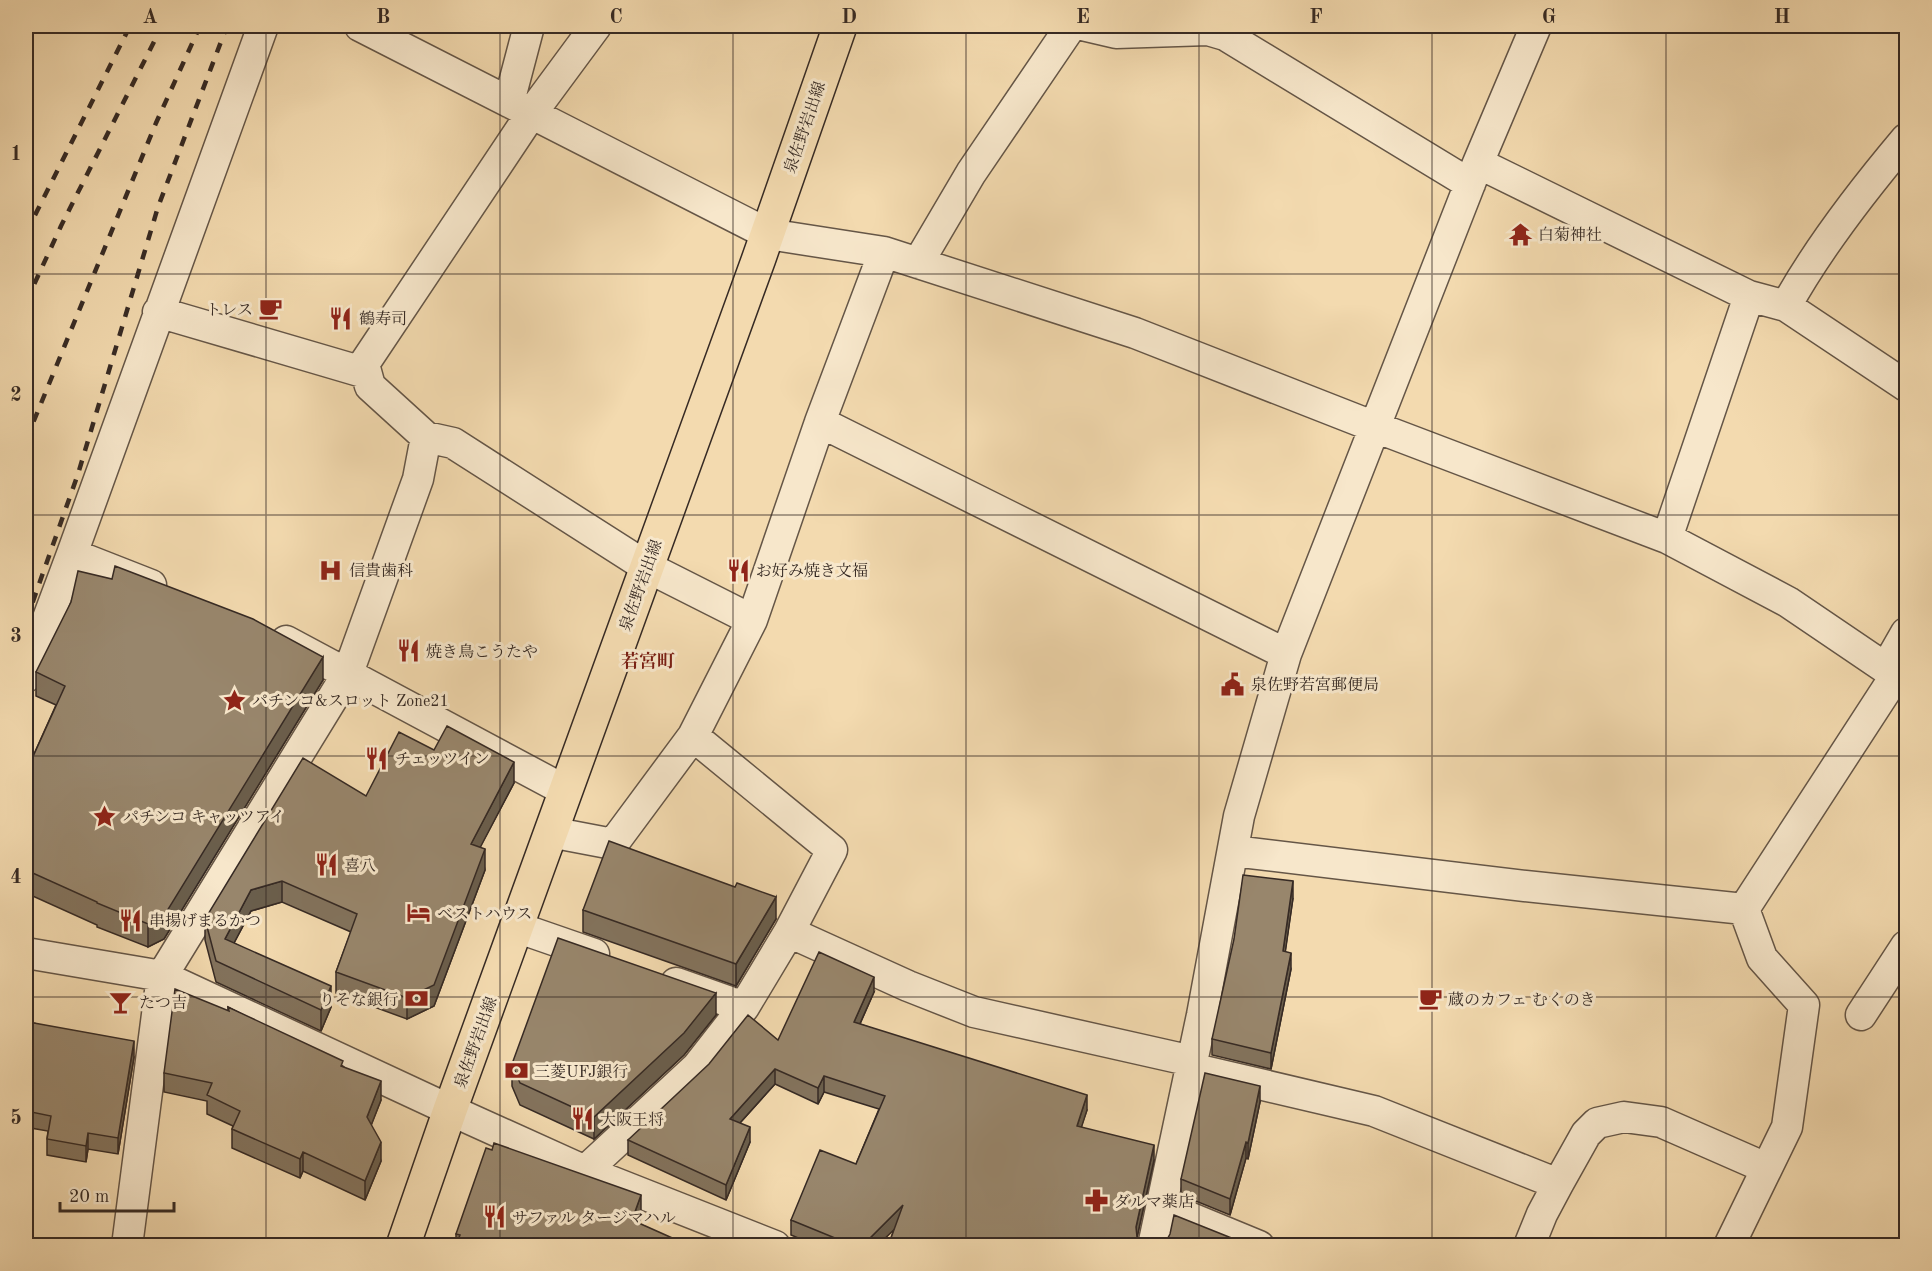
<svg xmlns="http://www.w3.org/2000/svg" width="1932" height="1271" font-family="'Old Standard TT','Noto Serif JP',serif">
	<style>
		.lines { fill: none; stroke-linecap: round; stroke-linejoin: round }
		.minor-casing { stroke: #655647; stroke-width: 33 }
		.primary-casing { stroke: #362a24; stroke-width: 36 }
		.minor { stroke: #f7e7cb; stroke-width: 30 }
		.primary { stroke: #f3daaf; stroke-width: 33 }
		.rail { stroke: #362a24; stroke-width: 4.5; stroke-dasharray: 10 10; stroke-linecap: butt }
		.wall { fill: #83735d; stroke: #362a24; stroke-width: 1.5 }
		.shaded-wall { fill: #6a5e4c; stroke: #362a24; stroke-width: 1.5 }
		.building { fill: #98866c; stroke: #362a24; stroke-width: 1.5 }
		.grid { fill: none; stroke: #362a24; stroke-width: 1.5; stroke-opacity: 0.55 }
		.labels { text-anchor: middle; stroke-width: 6; stroke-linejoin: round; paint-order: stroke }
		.street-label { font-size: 16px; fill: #362a24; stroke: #f7e7cb }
		.poi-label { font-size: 16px; fill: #362a24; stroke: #f7e7cb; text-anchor: start }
		.neighbourhood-label { font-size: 18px; font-weight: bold; fill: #7a1f14; stroke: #f7e7cb }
		.neatline { fill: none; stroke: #362a24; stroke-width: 2 }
		.grid-label { font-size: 20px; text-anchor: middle; font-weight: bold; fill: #362a24 }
	</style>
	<rect width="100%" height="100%" fill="#f3daaf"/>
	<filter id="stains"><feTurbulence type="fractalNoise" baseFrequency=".00333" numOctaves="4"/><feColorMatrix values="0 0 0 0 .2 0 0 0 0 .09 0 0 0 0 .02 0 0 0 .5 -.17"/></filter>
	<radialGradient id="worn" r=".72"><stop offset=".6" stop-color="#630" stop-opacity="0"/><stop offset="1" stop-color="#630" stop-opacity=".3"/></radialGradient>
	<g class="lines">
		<defs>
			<path id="minor" d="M360,26L768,234L884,252L1135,333L1375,427L1667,538L1788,602L1906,682
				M1086,26L1116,33L1208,30L1225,35L1470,184
				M509,102L529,26
				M1906,139C1863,190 1818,248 1786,306L1906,386
				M1478,163L1749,296L1786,306
				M918,263L971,173L1071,26
				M158,312L366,373
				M820,422L1286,654
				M426,437L453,443L647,567L752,620
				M1667,538L1749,296
				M72,554L151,585
				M286,641L566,791
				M1886,668L1906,633
				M26,677L72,554L263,26
				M550,832L613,844L693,736L752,620L820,422L884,252
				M1233,851L1525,886L1744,909L1896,675
				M516,927L594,954
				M789,932L908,986L974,1012L1192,1061
				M26,953L162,976L450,1110L585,1171L775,1246
				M676,983L744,1007
				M1861,1015L1906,946
				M1191,1068L1374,1111L1558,1184
				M585,1171L697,1067L744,1007L789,932L832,850L693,736
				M1162,1206L1259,1246
				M127,1246L162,976L348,673L418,479L426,437L370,386L364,364L531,114L596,26
				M1153,1246L1202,1015L1239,816L1286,654L1478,163L1536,26
				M1529,1246L1542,1214L1558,1184L1586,1134L1597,1123L1624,1117L1661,1122L1766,1168
				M1729,1246L1787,1127L1804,1005L1762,958L1744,909"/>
			<path id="primary" d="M403,1246L450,1110L759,258L840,26"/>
		</defs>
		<use href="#minor" class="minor-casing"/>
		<use href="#primary" class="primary-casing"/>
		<use href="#minor" class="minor"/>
		<use href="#primary" class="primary"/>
		<path class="rail" d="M26,233L130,26
			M26,302L61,226L162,26
			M26,440L156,123L200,26
			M26,621L78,474L158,207L227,26"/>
	</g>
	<path class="wall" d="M36,672L323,680L164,939L148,947L97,927V925L26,893V772L56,705L36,696Z
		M434,750L514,783L480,847L485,870L434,1006L407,1019L336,993V972L351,932L282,902L251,911L234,943L331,1007L321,1031L216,982L205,940V919L366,796Z
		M735,887L776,919L736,986L583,932V910Z
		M1293,898L1285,952L1291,969L1271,1069L1212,1055V1039Z
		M874,992L860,1024L1087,1110L1081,1127L1154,1160L1137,1237L1142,1244L1145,1245H891V1238L894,1229L878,1245H815L791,1235V1220L856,1164L879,1109L824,1092L818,1104L775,1084L740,1123L750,1142L726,1200L628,1155V1140Z
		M228,1007L343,1066L381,1100L371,1125L381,1161L365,1200L303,1171L300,1178L232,1148V1129L233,1126L207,1114V1101L164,1092V1073L228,1010Z
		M716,1015L684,1055L594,1139L520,1105L512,1086V1064Z
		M26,1019L34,1023L134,1057L118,1154L88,1149L86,1162L47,1155V1139L48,1131L31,1128V1120L26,1118Z
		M1260,1102L1248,1159L1246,1158L1230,1215L1181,1195V1179Z
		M641,1217L639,1223L456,1244V1234Z"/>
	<path class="shaded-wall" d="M323,657V680L164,939L148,947V924Z
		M514,762V783L471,865V844Z
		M485,849V870L434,1006L407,1019V998Z
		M282,881V902L251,911L225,960V939L251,890Z
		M1293,881V898L1283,968V951Z
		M776,897V919L736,986V964Z
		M1291,953V969L1271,1069V1053Z
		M874,977V992L854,1037V1022Z
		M331,986V1007L321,1031V1010Z
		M716,993V1015L684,1055L594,1139V1117Z
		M134,1041V1057L118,1154V1138Z
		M775,1069V1084L730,1134V1119Z
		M824,1076V1092L818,1104V1088Z
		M381,1081V1100L367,1136V1117Z
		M1260,1086V1102L1248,1159V1143Z
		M1087,1095V1110L1077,1141V1126Z
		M750,1127V1142L726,1200V1185Z
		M88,1133V1149L86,1162V1146Z
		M381,1142V1161L365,1200V1181Z
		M1246,1142V1158L1230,1215V1199Z
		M1154,1145V1160L1136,1242V1227Z
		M303,1152V1171L300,1178V1159Z
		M641,1195V1217L632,1242V1220Z
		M903,1205V1221L878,1245H863Z"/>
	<path class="building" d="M115,566L253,619L323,657L164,916L148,924L97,903V902L26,870V772L65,686L36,672L71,602L78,571L112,579Z
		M447,726L514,762L471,844L485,849L434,985L407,998L336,972L357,914L282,881L251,890L225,939L331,986L321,1010L216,961L205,919L303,758L366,796L399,732L434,750Z
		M609,841L735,887L737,883L776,897L736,964L583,910Z
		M1243,875L1293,881L1283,951L1291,953L1271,1053L1212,1039L1234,939Z
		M558,938L716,993L684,1033L594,1117L520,1083L512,1064Z
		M819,952L874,977L854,1022L1087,1095L1077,1126L1154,1145L1136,1227L1137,1237L1142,1244L1145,1245H914L891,1238L903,1205L863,1245H852L791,1220L820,1150L856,1164L885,1096L824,1076L818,1088L775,1069L730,1119L750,1127L726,1185L628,1140L709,1064L748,1015L778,1040Z
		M175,989L229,1011L228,1007L343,1061L341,1066L381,1081L367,1117L381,1142L365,1181L303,1152L300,1159L232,1129L240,1111L207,1095L212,1083L164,1073Z
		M26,1019L34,1023L134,1041L118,1138L88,1133L86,1146L47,1139L51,1116L31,1112L32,1104L26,1101Z
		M1205,1073L1260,1086L1248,1143L1246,1142L1230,1199L1181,1179Z
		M494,1143L641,1195L632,1220L688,1245H456L460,1235L456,1234L486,1148L492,1150Z
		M1174,1215L1249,1245H1161L1165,1243L1170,1234Z"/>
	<path class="grid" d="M266,26V1246M500,26V1246M733,26V1246M966,26V1246M1199,26V1246M1432,26V1246M1666,26V1246M26,274H1906M26,515H1906M26,756H1906M26,997H1906"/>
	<defs>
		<symbol id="temple-bare" viewBox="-9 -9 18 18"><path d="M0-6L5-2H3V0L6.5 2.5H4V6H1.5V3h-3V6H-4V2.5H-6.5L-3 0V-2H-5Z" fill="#8f2418" stroke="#f7e7cb" stroke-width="2.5" paint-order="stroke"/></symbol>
		<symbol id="cafe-bare" viewBox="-9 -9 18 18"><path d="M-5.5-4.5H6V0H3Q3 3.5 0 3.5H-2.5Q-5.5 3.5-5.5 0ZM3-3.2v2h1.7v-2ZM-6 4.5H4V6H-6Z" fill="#8f2418" stroke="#f7e7cb" stroke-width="2.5" paint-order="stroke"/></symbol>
		<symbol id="restaurant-bare" viewBox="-9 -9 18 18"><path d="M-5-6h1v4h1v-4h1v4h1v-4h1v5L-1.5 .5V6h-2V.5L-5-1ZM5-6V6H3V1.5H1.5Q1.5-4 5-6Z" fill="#8f2418" stroke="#f7e7cb" stroke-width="2.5" paint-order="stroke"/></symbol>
		<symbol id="hospital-bare" viewBox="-9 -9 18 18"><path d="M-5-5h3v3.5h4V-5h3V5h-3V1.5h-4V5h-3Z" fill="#8f2418" stroke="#f7e7cb" stroke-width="2.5" paint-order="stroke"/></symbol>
		<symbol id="civic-bare" viewBox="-9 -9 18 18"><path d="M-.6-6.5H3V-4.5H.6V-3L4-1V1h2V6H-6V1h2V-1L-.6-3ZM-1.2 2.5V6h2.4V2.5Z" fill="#8f2418" stroke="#f7e7cb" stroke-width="2.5" paint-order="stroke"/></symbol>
		<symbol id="sight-bare" viewBox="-9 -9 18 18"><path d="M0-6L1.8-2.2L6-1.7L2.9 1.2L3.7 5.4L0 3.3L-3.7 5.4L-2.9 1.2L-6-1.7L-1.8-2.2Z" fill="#8f2418" stroke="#f7e7cb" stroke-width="2.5" paint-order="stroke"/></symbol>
		<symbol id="hotel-bare" viewBox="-9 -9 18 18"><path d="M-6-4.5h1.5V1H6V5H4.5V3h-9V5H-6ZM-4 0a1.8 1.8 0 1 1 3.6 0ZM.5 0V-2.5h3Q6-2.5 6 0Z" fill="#8f2418" stroke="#f7e7cb" stroke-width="2.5" paint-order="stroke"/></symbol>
		<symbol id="bank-bare" viewBox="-9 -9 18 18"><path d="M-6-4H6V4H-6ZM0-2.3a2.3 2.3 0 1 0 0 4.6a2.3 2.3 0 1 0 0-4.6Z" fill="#8f2418" stroke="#f7e7cb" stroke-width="2.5" paint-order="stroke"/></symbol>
		<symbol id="bar-bare" viewBox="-9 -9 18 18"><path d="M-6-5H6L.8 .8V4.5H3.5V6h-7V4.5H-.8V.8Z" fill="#8f2418" stroke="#f7e7cb" stroke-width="2.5" paint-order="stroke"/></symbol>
		<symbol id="pharmacy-bare" viewBox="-9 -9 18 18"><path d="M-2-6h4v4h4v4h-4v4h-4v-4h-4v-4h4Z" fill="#8f2418" stroke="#f7e7cb" stroke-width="2.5" paint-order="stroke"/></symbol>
	</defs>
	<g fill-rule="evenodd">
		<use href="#temple-bare" x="1504" y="218" width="33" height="33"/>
		<use href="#cafe-bare" x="254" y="292" width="33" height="33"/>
		<use href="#restaurant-bare" x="324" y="302" width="33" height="33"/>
		<use href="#hospital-bare" x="314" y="554" width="33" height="33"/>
		<use href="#restaurant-bare" x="722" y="554" width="33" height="33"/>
		<use href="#restaurant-bare" x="392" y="634" width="33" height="33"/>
		<use href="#civic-bare" x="1216" y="668" width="33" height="33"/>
		<use href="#sight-bare" x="218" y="684" width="33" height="33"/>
		<use href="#restaurant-bare" x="360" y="742" width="33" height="33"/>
		<use href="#sight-bare" x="88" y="800" width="33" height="33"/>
		<use href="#restaurant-bare" x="310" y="848" width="33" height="33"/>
		<use href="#hotel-bare" x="402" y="896" width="33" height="33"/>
		<use href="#restaurant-bare" x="114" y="904" width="33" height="33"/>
		<use href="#bank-bare" x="400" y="982" width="33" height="33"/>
		<use href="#cafe-bare" x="1414" y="982" width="33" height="33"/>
		<use href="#bar-bare" x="104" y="986" width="33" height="33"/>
		<use href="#bank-bare" x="500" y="1054" width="33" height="33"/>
		<use href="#restaurant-bare" x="566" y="1102" width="33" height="33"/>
		<use href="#pharmacy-bare" x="1080" y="1184" width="33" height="33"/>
		<use href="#restaurant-bare" x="478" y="1200" width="33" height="33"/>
	</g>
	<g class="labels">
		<g class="street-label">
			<text transform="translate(804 127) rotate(-71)" y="6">泉佐野岩出線</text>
			<text transform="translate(640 585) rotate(-70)" y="6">泉佐野岩出線</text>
			<text transform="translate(475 1042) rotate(-70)" y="6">泉佐野岩出線</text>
		</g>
		<g class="poi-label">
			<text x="1538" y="240">白菊神社</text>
			<text x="253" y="315" text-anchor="end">トレス</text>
			<text x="359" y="324">鶴寿司</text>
			<text x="349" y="576">信貴歯科</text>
			<text x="756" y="576">お好み焼き文福</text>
			<text x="426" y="657">焼き鳥こうたや</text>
			<text x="1251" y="690">泉佐野若宮郵便局</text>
			<text x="252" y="706">パチンコ&amp;スロット Zone21</text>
			<text x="395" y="764">チェッツイン</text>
			<text x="123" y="822">パチンコ キャッツアイ</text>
			<text x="344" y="871">喜八</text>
			<text x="437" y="919">ベストハウス</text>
			<text x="149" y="926">串揚げまるかつ</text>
			<text x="399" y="1005" text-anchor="end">りそな銀行</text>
			<text x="1448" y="1005">蔵のカフェ むくのき</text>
			<text x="139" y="1008">たつ吉</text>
			<text x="534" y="1077">三菱UFJ銀行</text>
			<text x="600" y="1125">大阪王将</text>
			<text x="1114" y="1207">ダルマ薬店</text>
			<text x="512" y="1223">サファル タージマハル</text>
		</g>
		<g class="neighbourhood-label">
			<text x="648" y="667">若宮町</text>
		</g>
	</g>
	<rect width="1932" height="1271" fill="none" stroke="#f3daaf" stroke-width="66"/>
	<path d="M60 1202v9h114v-9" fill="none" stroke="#362a24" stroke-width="3"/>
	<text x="69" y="1202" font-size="18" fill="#362a24" stroke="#f7e7cb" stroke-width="4.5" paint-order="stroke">20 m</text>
	<rect x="33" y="33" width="1866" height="1205" class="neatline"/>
	<g class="grid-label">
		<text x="150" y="23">A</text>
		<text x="383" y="23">B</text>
		<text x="616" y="23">C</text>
		<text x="849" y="23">D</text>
		<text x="1083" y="23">E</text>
		<text x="1316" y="23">F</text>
		<text x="1549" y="23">G</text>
		<text x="1782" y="23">H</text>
		<text x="16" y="160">1</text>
		<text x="16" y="401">2</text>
		<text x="16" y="642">3</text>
		<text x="16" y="883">4</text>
		<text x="16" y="1124">5</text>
	</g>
	<rect width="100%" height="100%" filter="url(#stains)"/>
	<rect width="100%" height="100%" fill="url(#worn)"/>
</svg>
